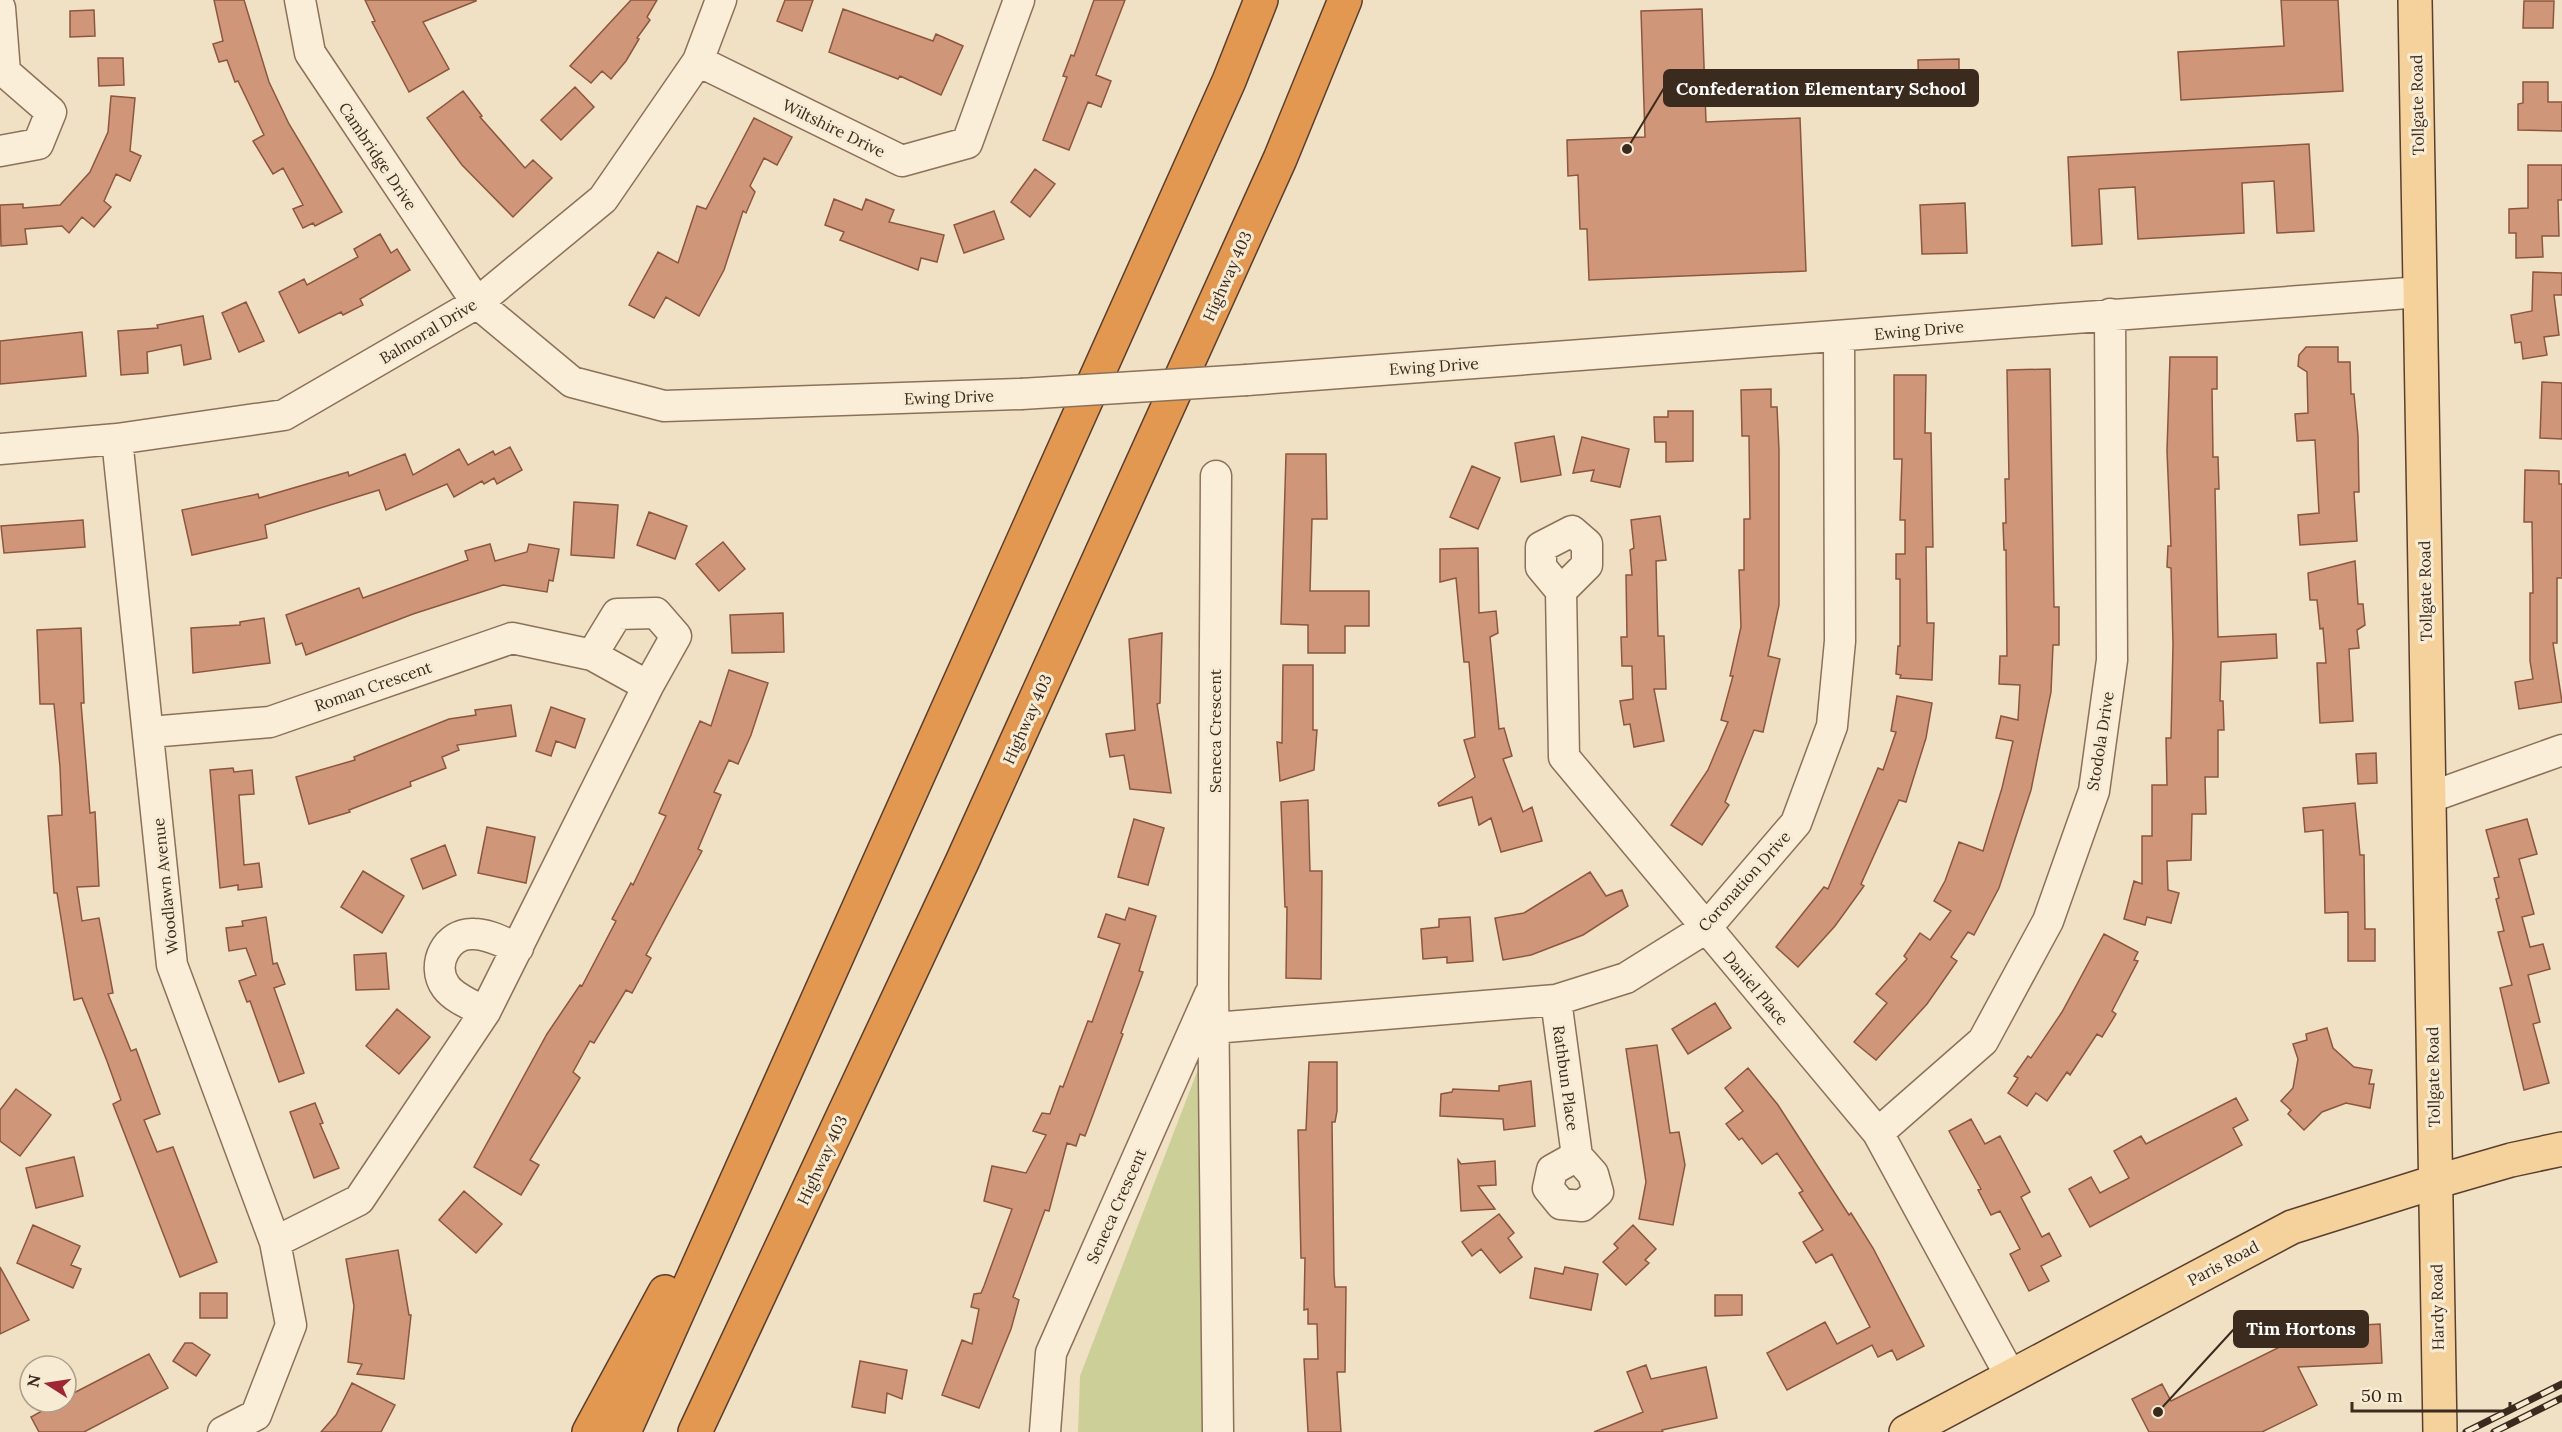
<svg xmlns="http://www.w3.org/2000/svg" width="2562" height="1432" font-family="Lora,serif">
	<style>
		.green { fill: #cdcf98 }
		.building { fill: #d09679; stroke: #8c573e; stroke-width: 1.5 }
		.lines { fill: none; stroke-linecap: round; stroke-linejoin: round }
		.minor-casing { stroke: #8c715a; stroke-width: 33 }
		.major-casing { stroke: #5a3f2e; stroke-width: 36 }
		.highway-casing { stroke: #5a3f2e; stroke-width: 36 }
		.minor { stroke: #faeed8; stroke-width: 30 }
		.major { stroke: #f5d29b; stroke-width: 33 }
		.highway { stroke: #e39852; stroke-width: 33 }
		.rail-casing { stroke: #3b2a1e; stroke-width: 7 }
		.rail { stroke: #f7ebd4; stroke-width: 4.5; stroke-dasharray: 14; stroke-linecap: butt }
		.minor-bridge-casing { stroke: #8c715a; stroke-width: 33; stroke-linecap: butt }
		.minor-bridge { stroke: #faeed8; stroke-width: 30 }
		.labels { text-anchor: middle; stroke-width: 6; stroke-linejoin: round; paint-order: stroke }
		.street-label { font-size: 16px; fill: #3b2a1e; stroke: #f7ebd4 }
		.leader { fill: none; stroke: #3b2a1e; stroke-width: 2 }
		.callout-dot { fill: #3b2a1e; stroke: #f7ebd4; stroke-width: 2 }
		.callout { fill: #3b2a1e; stroke: #3b2a1e; stroke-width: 2 }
		.callout-label { font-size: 18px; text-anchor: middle; font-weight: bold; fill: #fff }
	</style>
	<rect width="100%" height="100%" fill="#f0e0c4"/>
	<path class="green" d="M1202,1059L1203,1432H1078L1080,1376Z"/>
	<path class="building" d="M214,0H244L269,82L289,124L342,212L315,226L313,223L303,228L293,209L303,205L283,168L273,174L253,141L264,135L238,81L235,82L227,60L219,62L213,44L223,41Z
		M365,0H476V1L423,22L449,69L409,92L372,22L375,21Z
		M631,0H657L647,17L650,20L637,38L639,39L626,61L611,79L602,71L591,83L570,66Z
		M785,0H813L802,31L777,21Z
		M1094,0H1125L1096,75L1111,81L1101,107L1088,102L1069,150L1043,140L1067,77L1063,76L1071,55L1074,56Z
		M2281,0H2338L2343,91L2181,100L2178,52L2284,46Z
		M2524,1H2554L2553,28H2523Z
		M843,9L933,41L936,34L963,46L941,95L900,76L898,79L829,52Z
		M1702,9L1706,122L1800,118L1806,271L1589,280L1587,229H1580L1578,175L1568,176L1567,140L1645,137L1641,11Z
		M94,10L95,36L70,37V11Z
		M98,58H123L124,85L99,86Z
		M1959,59V106H1919L1918,60Z
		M2523,82H2548V102H2562V131L2518,130V104L2523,103Z
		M575,87L594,107L561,140L541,120Z
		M463,91L482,116L480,117L525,168L533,160L552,178L513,217L462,165L427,118Z
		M111,96L135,98L130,151L141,156L130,181L116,174L104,201L111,207L94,227L82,217L69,233L62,226L25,229L27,244L1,246L0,205L23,204V208L60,205L90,172L108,132Z
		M754,118L792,137L777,165L764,158L750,186L755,192L746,213L743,211L724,270L699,316L666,297L654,318L629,305L658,252L678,263L697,206L706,209Z
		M2309,144L2314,231L2277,233L2274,181L2242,183L2244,233L2138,239L2135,187L2099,189L2102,244L2072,246L2068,157Z
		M2528,165H2562V200H2558L2559,236H2542L2543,257L2516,258V233H2509V209L2528,208Z
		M1035,169L1055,184L1030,217L1011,202Z
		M834,199L862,210L866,199L894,210L889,222L944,235L937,262L921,258L918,270L840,240L844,232L825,225Z
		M1965,203L1967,253L1922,254L1920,205Z
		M994,211L1004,239L964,253L954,225Z
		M380,234L391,253L397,249L410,270L360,299L363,305L343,315L341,312L299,333L279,292L304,279L307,285L358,257L354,249Z
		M2533,272L2562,273V295H2554L2559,335L2544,337L2547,355L2523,359L2521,342L2515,343L2511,315L2532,311Z
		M246,302L264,341L239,352L222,313Z
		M203,316L211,359L184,365L181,345L147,352L148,373L121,375L118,331L158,328L157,325Z
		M82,332L86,376L0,384V341Z
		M2306,347H2338V362H2350L2351,394H2354L2358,436L2359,492H2354L2357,541L2300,545L2298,515L2319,513L2315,440L2297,441L2295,414L2308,413L2307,372L2298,366L2299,355Z
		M2170,357H2217V389H2212L2213,457H2218L2219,489H2215L2218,637L2276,634L2277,658L2221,662L2220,701H2223L2224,730H2218V777H2205L2206,814H2192L2191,860L2167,861L2168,890L2179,893L2171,923L2147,917L2145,925L2124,919L2134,881L2142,884V836H2152V785H2167L2166,738H2171L2173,644L2171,568L2167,567L2168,546H2171L2167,451Z
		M2050,369L2054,607H2059V645H2053L2051,692L2031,790L1999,888L1974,935L1968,932L1951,957L1957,961L1927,1004L1876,1060L1854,1042L1887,1003L1876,994L1907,959L1904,956L1920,933L1930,940L1951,911L1934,901L1945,881L1959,842L1983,851L2002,788L2013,741L1996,738L2001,716L2018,720L2020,685L1999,684L2000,656H2007L2006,550H2004L2003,523H2006L2005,479H2009L2007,370Z
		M1894,375H1926L1925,433H1931L1933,547H1926L1927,623H1934L1932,680L1900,678L1901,675L1896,674L1898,646H1900V579H1896V554H1905V520H1900L1902,459H1894Z
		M2542,382L2562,383V439L2540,438Z
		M1771,389V407H1777L1779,450V605L1768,656L1780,659L1763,732L1754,730L1725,802L1729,805L1702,845L1671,825L1708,770L1728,722L1721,720L1733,676H1730L1741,627L1739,570H1744V519H1750L1749,436H1742L1741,390Z
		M1668,411H1693V461L1666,462V442H1655L1654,417H1668Z
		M1554,436L1561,475L1521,482L1515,443Z
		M1582,437L1629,449L1620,487L1591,481L1594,470L1573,473Z
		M510,447L522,470L497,484L494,478L484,484L482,481L454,497L447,484L386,510L379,490L265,525L267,538L192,555L182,510L258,494L259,498L348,472L349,476L405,454L413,475L459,449L468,465L493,451L495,455Z
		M1286,454H1326L1327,519H1312L1310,591H1369V626H1345V653H1308V625L1281,624Z
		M1472,466L1500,478L1478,529L1450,517Z
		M2525,470L2559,471V484H2562V578H2557V643H2553L2562,702L2519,709L2515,682L2533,679L2530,661V593H2533L2532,522H2524Z
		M574,502L618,505L614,558L571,555Z
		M649,512L687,526L675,559L637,545Z
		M1660,516L1666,560L1656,561L1658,636H1664L1666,689H1654L1664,741L1634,747L1630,724L1624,725L1620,701L1633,699L1632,666H1622L1621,637H1627L1626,575H1632L1630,550L1634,548L1631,520Z
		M83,520L85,547L4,553L1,526Z
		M723,542L745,569L719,591L696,564Z
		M490,544L495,561L527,552L529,544L559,549L553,581L549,580L547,592L503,585L413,614L306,655L302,643L296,645L286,615L359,588L363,598L468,560L465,551Z
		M1478,548L1479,613L1496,611L1498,633L1490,637L1499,729L1504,728L1512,756L1503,759L1523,812L1532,807L1542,841L1501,852L1491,818L1479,825L1472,797L1439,806L1438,803L1475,777L1464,740L1475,737L1469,662H1464L1456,578L1440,582V549Z
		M2355,561L2358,604H2363L2365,625L2357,630L2359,648L2349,649L2353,721L2320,723L2317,663H2326L2323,628L2320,629L2317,600H2310L2308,573Z
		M783,613L784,652L732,653L730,615Z
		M264,618L270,663L193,673L191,628L240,625V622Z
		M81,628L84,703H81L90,813L95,812L99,886L77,887L82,921L99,918L113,993L108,994L131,1051L136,1049L160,1114L144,1120L157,1152L173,1147L217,1262L180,1277L113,1104L121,1100L107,1061L82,998L74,1000L57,893H54L48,816L62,815L60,767L54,704H40L37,630Z
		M1162,633L1160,703L1157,704L1171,793L1130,789L1124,755L1110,757L1106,734L1135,730L1129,639Z
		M1283,665H1313V730H1317L1314,770L1280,781L1277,742L1282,743Z
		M729,670L768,683L751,735L738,764L729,760L714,792L721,795L698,849L702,851L646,955L651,958L632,993L626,990L594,1043L590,1041L573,1072L580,1078L530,1160L539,1165L521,1195L474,1167L547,1034L580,985L582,986L616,921L612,919L631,883L633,885L666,816L659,813L700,721L711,726Z
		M1897,696L1932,703L1926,738L1906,802L1899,800L1861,884L1864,886L1835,926L1798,967L1776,947L1824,887L1828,889L1878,768L1883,770L1896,732L1891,731Z
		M511,705L516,736L457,745L459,750L442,757L446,768L410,782L411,786L349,810L350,812L309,824L296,777L355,760L354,757L449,719L476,715L475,710Z
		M551,707L585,719L575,748L556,741L551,756L536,751Z
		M2376,753L2377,783L2358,784L2356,754Z
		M233,768L234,772L252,770L254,794L239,795L244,865L259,863L262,887L238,890V885L220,888L210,770Z
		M1308,800L1310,871H1322L1321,979L1286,978L1287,907H1285L1281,802Z
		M2355,803L2360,855H2364L2365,929H2375V961H2348V912L2325,913L2323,830L2305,832L2303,808Z
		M1134,819L1164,828L1148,885L1118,877Z
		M2527,819L2537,854L2519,859L2534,914L2522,917L2530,947L2543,944L2550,969L2528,975L2540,1022L2533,1024L2549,1083L2524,1090L2500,988L2512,985L2498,932L2504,931L2496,899L2499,898L2494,878L2499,877L2486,830Z
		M487,827L535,837L526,883L478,873Z
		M445,845L456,875L423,889L411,859Z
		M363,871L404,896L382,933L341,907Z
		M1590,872L1606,896L1622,890L1628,906L1583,935L1531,955L1503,960L1495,918L1524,913Z
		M1129,908L1156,916L1139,971L1143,972L1121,1033L1123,1034L1085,1136L1080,1134L1076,1146L1067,1143L1049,1211L1045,1210L1013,1297L1019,1300L1011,1329L979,1408L942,1395L962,1340L972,1344L979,1309L971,1307L974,1294L981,1293L984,1286L1012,1209L984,1201L992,1166L1026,1173L1046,1135L1033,1131L1042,1113L1050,1114L1060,1086L1063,1087L1088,1021L1092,1022L1120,944L1098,937L1106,914L1125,920Z
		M266,917L273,964L277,963L285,984L274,988L304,1073L279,1082L250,1001L247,1002L239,981L256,975L246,948L229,951L226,928L243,926L242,921Z
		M1470,917L1473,961L1447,963V957L1423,959L1421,929L1439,927V919Z
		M2104,934L2138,952L2134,960L2138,961L2112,1011L2116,1014L2102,1037L2097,1034L2070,1075L2067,1072L2047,1101L2036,1093L2027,1106L2008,1093L2018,1078L2014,1076L2028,1056L2031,1058L2062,1012Z
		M386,953L389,989L356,990L354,955Z
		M1715,1003L1731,1028L1688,1054L1672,1029Z
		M397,1009L430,1037L399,1074L366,1046Z
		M2327,1028L2333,1048L2354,1067L2372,1070L2369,1084H2374L2370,1108L2346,1103L2322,1112L2304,1130L2288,1114L2291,1110L2281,1101L2293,1088L2298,1059L2293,1044L2307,1040L2306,1034Z
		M1657,1045L1670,1133L1679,1132L1685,1165L1673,1225L1639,1219L1646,1182L1626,1049Z
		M1309,1062H1337V1111L1335,1122H1332L1334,1275L1335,1287H1346L1345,1372H1337L1341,1432H1308L1304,1359H1318L1317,1324H1308V1309L1304,1310L1305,1258H1301L1298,1130H1306Z
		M1748,1068L1778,1105L1849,1215L1851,1213L1873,1248L1924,1346L1897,1360L1892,1350L1878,1357L1872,1345L1787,1390L1767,1353L1825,1322L1837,1344L1870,1327L1832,1254L1816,1263L1803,1242L1823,1230L1799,1193L1803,1191L1777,1153L1762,1164L1742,1138L1739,1140L1726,1124L1743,1111L1725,1088Z
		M1531,1081L1535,1126L1504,1130L1503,1119L1440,1116L1441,1094L1452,1092L1453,1089L1499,1091V1086Z
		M16,1089L51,1115L20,1156L0,1141V1110Z
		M2236,1098L2248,1120L2233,1128L2242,1145L2090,1227L2069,1189L2091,1177L2100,1193L2129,1178L2114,1151L2141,1136L2146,1144Z
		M315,1103L323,1123L320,1124L339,1168L314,1178L290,1112Z
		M1971,1119L1985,1144L2000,1136L2030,1192L2021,1197L2042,1237L2049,1233L2061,1256L2041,1266L2049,1281L2029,1291L2010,1254L2020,1249L2000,1211L1991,1215L1978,1190L1981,1189L1949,1131Z
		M74,1157L83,1196L36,1208L26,1168Z
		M1458,1160L1461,1164L1495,1161L1496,1185L1478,1186L1495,1209L1461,1211Z
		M464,1191L502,1224L476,1253L439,1220Z
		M1499,1214L1514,1233L1508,1238L1522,1257L1500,1273L1481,1249L1472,1256L1462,1242Z
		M33,1225L80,1246L71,1265L81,1269L73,1288L17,1263Z
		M1633,1225L1656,1249L1645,1260L1649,1263L1626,1285L1603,1262L1618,1248L1614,1244Z
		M398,1250L409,1315H411L404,1379L357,1374L362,1364L348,1362L354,1306L346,1259Z
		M0,1267L29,1320L0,1334Z
		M1565,1267L1598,1274L1591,1310L1530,1298L1535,1268L1563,1274Z
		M200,1293H227V1318H200Z
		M1715,1295H1742V1315L1715,1316Z
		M2380,1324L2382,1363L2298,1367L2317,1405L2262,1432H2149L2132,1399L2162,1384L2171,1401L2308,1333V1328Z
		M185,1343H192L210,1355L196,1376L173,1361Z
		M149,1354L168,1388L84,1432H39L31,1417L58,1402H66V1397Z
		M860,1361L907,1370L902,1399L887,1393L885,1413L852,1407Z
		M1646,1365L1651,1379L1706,1367L1717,1418L1662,1430L1663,1432H1594L1643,1412L1627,1372Z
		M352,1383L395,1405L381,1432H321L336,1415Z"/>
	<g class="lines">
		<defs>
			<path id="minor" d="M300,0L310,53L477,303L572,382L664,406L1021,394
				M0,8L5,72L51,112L38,144L0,151
				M698,61L902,161L967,143L1019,0
				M1247,380L2421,292
				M117,439L172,965L275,1242L291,1325L256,1415L223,1432
				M0,449L117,439L284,415L477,303L603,199L698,61L721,0
				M1216,476L1213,986L1218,1432
				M1561,591L1587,565V544L1572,531L1541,547V567L1561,591L1564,757L1878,1133L2011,1377
				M150,732L270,722L512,638L592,655L648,686
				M2428,798L2562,750
				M1556,1000L1577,1156L1593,1174L1598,1192L1582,1206L1561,1204L1548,1188L1552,1170L1577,1156
				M485,1012C472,1005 455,999 446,987C430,965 447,932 474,934C489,934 504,943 518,948
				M1214,1028L1556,1000L1626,978L1706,928L1796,823L1832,726L1840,641L1839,337
				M1878,1133L1983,1041L2048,921L2094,791L2112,660L2110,314
				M275,1242L359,1200L485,1012L648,686L676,636L656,613L617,614L592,655
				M1045,1432L1051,1353L1210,994"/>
			<path id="major" d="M2415,0L2440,1432
				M1906,1432L2292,1227L2435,1182L2511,1160L2562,1149"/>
			<path id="highway" d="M589,1432L665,1292
				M624,1432L1229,81L1261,0
				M695,1432L962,862L1280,159L1345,0"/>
		</defs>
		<use href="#minor" class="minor-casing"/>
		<use href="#major" class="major-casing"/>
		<use href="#highway" class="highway-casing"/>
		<use href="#minor" class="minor"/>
		<use href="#major" class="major"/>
		<use href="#highway" class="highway"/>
		<defs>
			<path id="rail" d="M2466,1432L2562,1384
				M2494,1432L2562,1398"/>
		</defs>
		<use href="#rail" class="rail-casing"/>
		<use href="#rail" class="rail"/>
		<defs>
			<path id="minor-bridge" d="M1021,394L1247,380"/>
		</defs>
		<use href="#minor-bridge" class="minor-bridge-casing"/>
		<use href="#minor-bridge" class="minor-bridge"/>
	</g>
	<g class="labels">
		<g class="street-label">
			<text transform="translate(2417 105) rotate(-91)" y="6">Tollgate Road</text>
			<text transform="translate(834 128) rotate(26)" y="6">Wiltshire Drive</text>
			<text transform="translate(378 156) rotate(56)" y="6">Cambridge Drive</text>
			<text transform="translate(1227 276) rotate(-66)" y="6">Highway 403</text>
			<text transform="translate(1919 330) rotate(-5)" y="6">Ewing Drive</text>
			<text transform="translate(428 331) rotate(-31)" y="6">Balmoral Drive</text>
			<text transform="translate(1434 366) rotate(-4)" y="6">Ewing Drive</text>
			<text transform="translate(949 397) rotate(-2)" y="6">Ewing Drive</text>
			<text transform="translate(2425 591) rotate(-91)" y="6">Tollgate Road</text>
			<text transform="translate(373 686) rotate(-19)" y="6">Roman Crescent</text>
			<text transform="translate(1027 719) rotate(-66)" y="6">Highway 403</text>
			<text transform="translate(1215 731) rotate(-90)" y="6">Seneca Crescent</text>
			<text transform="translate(2100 741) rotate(-81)" y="6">Stodola Drive</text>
			<text transform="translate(1744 881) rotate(-48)" y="6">Coronation Drive</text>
			<text transform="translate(165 886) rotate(-96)" y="6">Woodlawn Avenue</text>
			<text transform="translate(1756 988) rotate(50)" y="6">Daniel Place</text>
			<text transform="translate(2433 1077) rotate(-91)" y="6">Tollgate Road</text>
			<text transform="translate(1566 1078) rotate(82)" y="6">Rathbun Place</text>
			<text transform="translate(822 1160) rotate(-65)" y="6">Highway 403</text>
			<text transform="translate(1116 1206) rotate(-66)" y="6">Seneca Crescent</text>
			<text transform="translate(2223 1263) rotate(-28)" y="6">Paris Road</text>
			<text transform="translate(2437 1307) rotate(-91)" y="6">Hardy Road</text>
		</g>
	</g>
	<path class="leader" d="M1627 149L1664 88M2158 1412L2234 1329"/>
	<g class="callout-dot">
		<circle cx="1627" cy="149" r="6"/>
		<circle cx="2158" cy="1412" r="6"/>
	</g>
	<g class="callout">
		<rect x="1664" y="70" width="314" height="36" rx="6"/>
		<rect x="2234" y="1311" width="134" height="36" rx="6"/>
	</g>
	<g class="callout-label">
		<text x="1821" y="95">Confederation Elementary School</text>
		<text x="2301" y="1335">Tim Hortons</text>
	</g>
	<g transform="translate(48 1384) rotate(282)"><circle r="28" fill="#f7ebd4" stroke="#ac9e8b" stroke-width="1.5"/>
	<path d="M0-4.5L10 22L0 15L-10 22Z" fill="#9e2731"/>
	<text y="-9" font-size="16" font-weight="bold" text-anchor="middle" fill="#3b2a1e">N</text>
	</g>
	<path d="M2352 1402v9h158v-9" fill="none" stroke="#3b2a1e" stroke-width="3"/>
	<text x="2361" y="1402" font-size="18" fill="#3b2a1e" stroke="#f7ebd4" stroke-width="4.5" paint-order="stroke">50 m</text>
</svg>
